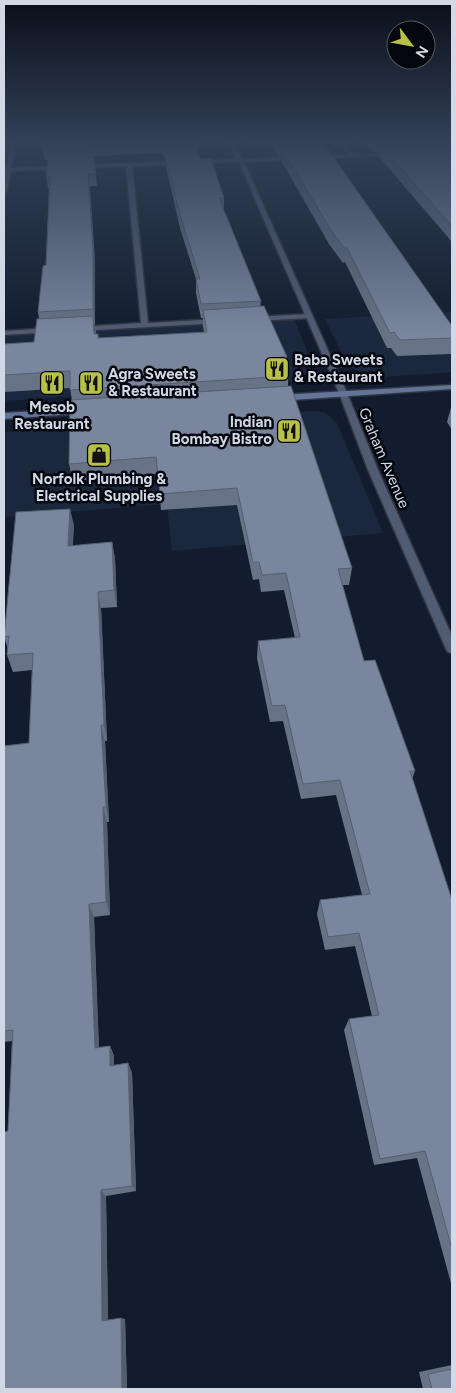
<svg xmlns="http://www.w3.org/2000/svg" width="456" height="1393" font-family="Figtree,sans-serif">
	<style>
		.built { fill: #1b273d }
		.green { fill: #13254a }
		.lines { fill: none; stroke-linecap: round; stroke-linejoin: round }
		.lane-casing { stroke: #303443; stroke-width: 3 }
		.street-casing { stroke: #303443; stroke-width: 3 }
		.secondary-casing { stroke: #303443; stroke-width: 3 }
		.lane { fill: #515c72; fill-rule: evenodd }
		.street { fill: #515c72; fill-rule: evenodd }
		.secondary { fill: #627498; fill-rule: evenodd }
		.wall { fill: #697388; fill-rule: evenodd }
		.shaded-wall { fill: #555e6f }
		.building { fill: #7a869e; stroke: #555e6f }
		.labels { text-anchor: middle; stroke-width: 5; stroke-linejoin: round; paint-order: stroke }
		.far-poi-label { font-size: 15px; font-weight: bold; fill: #d2d9e5; stroke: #04060e; text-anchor: start }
		.far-street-label { font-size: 15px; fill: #d2d9e5; stroke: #04060e }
	</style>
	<rect width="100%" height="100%" fill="#121c2e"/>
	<path class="built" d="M452,312V372L383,377L363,374L348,366L325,319Z
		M293,316L313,366L311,376L303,381L4,401V333Z
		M315,411L326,413L337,423L383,533L172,551L167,504L4,517V432Z"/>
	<path class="green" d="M276,141H341L350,152L276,155L249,151L243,142Z"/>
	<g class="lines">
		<defs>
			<path id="lane" d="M339,141H343L354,157H350Z
				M129,163L132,165L148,323L218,319H221V323L79,331L75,329L79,327L141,323L126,165Z
				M308,314H311V318L253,321L249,319L253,317Z
				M51,328L55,330L54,332L4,335V331Z"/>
			<path id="street" d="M12,141H16L11,168L237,159L228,141H232L242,159L398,153L396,155L244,162L347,393L378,470L452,636V653L448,652L446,649L368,470L339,393L239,162L11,171L7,191L4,193L5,171L4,169L6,168Z"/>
			<path id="secondary" d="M452,385V389L278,401L274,398L278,395Z
				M86,408L89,409V413L4,419V413Z"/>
		</defs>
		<use href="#lane" class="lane-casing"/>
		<use href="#street" class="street-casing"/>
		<use href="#secondary" class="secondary-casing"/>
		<use href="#lane" class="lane"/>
		<use href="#street" class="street"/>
		<use href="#secondary" class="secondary"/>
	</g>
	<path class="wall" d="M43,141H195L197,145V154L201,159L224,198V210L261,301L260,307L287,357L286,371L288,376V386L352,568L349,585H342L364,661L415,771L412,779L452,900V1287L417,1158L374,1165L344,1030L349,1019L372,1016L355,946L325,950L317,914L320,900L362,895L336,795L301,799L283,721L270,722L257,658L258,641L295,638L284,590L261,592L259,579L253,580L237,505L161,510L158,474L73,481L69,464L72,400L70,388L4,392V375L34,342L39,318L38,312L46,265L49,188H48L46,176L47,160H45L42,147ZM163,153L165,160H166V167L180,228L196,279V293L201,318H203V326L204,332L99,338L98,334H96L94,324H95V262L90,186H97L94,156Z
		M269,141H321L323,144V148L452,326V354L397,356L391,348H387L345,262L343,263L329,244L282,162V156H278Z
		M365,141H452V242L380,158V152H374Z
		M452,404V430L447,422Z
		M74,525L72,546L112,542L115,559L117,607L101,608L107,741H105L109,822H107L110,915L94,917L99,1048L110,1046L114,1056V1065L128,1063L132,1073L136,1191L106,1196L108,1320L125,1319L127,1389L8,1131L12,1041L4,1042V746L29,743L32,670L13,672L7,655L8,649L4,637Z
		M452,1365V1389H423L419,1372Z"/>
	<path class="shaded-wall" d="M88,174L95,262V324L93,309Z
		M93,316L96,332V351L94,334Z
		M70,509L74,525L72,563L68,546Z
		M112,542L115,559L117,607L114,590Z
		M98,592L101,608L107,741L104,725Z
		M101,725L105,741L109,822L106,807Z
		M103,807L107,822L110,915L106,902Z
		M89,904L94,917L99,1058L95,1048Z
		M110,1046L114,1056V1075L110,1066Z
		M128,1063L132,1073L136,1191L132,1186Z
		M101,1190L106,1196L108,1321H102Z
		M121,1318L125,1319L127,1389H122Z"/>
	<path class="building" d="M43,141H138L92,142L93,149L48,151V147H42Z
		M163,141H195L197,145L164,147Z
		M276,141H321L323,144L279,146Z
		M452,143V226L381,146Z
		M327,148L452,326V338L400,340L394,332L390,333L347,248H344L331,230L283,150Z
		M199,154L201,159H211L224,198H219L261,301L201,304L196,279H200L180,215L165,155Z
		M94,158L96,174H88L93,249V309L38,312L43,266L46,265L50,176H46L48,159Z
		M264,306L287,357H281L288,376L70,390V371L4,375V344L34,342L37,319L93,316L94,334H98V338L207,332L203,310Z
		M291,386L352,568L338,569L364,661L375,660L415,771H410L452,900V1249L425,1151L380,1159L349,1019L379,1015L359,933L328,937L320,900L370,894L340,780L303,784L285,705L272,706L258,641L300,637L286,573L262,575L259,562L253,563L237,488L160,494L156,457L69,464L70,400Z
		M70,509L68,546L112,542L114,590L98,592L104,725H101L106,807H103L106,902L89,904L95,1048L110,1046V1066L128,1063L132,1186L101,1190L102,1321L121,1318L122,1389H4V1132L8,1131L13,1030L4,1031V746L29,743L33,653L7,655L9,636L4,637L16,512Z
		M452,1369V1389H432L428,1374Z"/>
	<linearGradient id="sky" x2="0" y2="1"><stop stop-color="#0a0f19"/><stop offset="0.42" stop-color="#334057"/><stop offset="1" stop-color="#334057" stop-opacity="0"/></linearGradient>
	<rect width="456" height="336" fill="url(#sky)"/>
	<defs>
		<symbol id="restaurant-square" viewBox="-11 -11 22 22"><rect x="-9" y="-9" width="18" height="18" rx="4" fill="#b8c147" stroke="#04060e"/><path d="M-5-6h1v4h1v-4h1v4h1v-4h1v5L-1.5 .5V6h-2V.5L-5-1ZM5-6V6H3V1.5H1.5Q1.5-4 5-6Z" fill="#111"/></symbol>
		<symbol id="shop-square" viewBox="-11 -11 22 22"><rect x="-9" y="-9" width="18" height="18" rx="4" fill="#b8c147" stroke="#04060e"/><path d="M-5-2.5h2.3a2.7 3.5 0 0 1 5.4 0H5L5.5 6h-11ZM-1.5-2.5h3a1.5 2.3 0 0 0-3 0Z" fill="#111"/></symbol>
	</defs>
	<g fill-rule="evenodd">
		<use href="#restaurant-square" x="263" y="355" width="28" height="28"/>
		<use href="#restaurant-square" x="38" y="369" width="28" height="28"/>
		<use href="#restaurant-square" x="77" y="369" width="28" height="28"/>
		<use href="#restaurant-square" x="275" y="417" width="28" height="28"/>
		<use href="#shop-square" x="85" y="441" width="28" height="28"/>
	</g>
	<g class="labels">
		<g class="far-poi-label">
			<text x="294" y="365">Baba Sweets<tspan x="294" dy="17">&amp; Restaurant</tspan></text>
			<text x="108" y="379">Agra Sweets<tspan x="108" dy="17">&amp; Restaurant</tspan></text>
			<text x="52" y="412" text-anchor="middle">Mesob<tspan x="52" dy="17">Restaurant</tspan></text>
			<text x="272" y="427" text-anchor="end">Indian<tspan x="272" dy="17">Bombay Bistro</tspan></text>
			<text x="99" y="484" text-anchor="middle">Norfolk Plumbing &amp;<tspan x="99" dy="17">Electrical Supplies</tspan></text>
		</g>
		<g class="far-street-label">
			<text transform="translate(384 458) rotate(67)" y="5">Graham Avenue</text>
		</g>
	</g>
	<rect width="456" height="1393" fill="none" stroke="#d2d9e5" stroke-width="10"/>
	<g transform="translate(411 45) rotate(122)"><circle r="24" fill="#04060e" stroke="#565a64"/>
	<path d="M0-4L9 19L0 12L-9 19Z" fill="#b8c147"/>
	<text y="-8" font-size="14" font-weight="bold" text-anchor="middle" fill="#d2d9e5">N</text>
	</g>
</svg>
